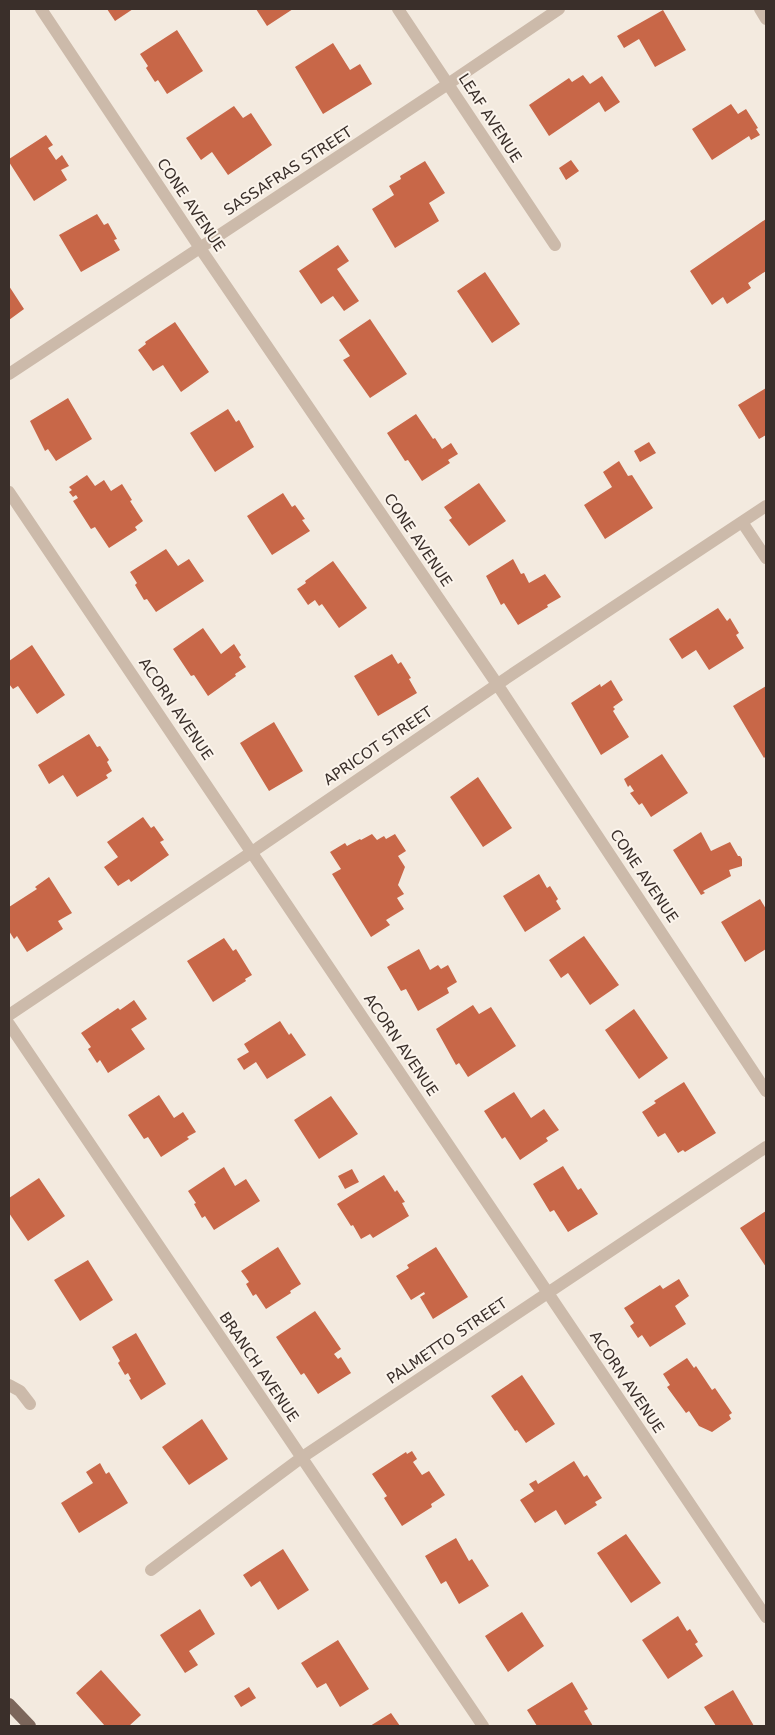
<svg xmlns="http://www.w3.org/2000/svg" width="775" height="1735" font-family="'DejaVu Sans',sans-serif">
	<style>
		.building { fill: #c86748 }
		.lines { fill: none; stroke-linecap: round; stroke-linejoin: round }
		.minor { stroke: #ccbaaa; stroke-width: 12 }
		.major { stroke: #7c665b; stroke-width: 12 }
		.labels { text-anchor: middle; stroke-width: 4; stroke-linejoin: round; paint-order: stroke }
		.street-label { font-size: 15px; fill: #3a2f2a; stroke: #fbf4ec }
	</style>
	<rect width="100%" height="100%" fill="#f3eadf"/>
	<path class="building" d="M107,9H133L115,21Z
		M256,9H293L267,26Z
		M663,10L686,50L655,67L639,39L624,48L617,36Z
		M177,30L203,71L167,94L158,80L155,82L146,68L148,66L140,54Z
		M333,43L350,70L360,64L372,84L323,114L295,67Z
		M583,75L590,84L602,76L620,102L605,112L599,102L549,136L529,105L569,78L572,82Z
		M731,104L738,114L746,109L758,128L756,129L760,135L751,140L749,136L712,160L692,129Z
		M234,106L243,118L251,113L272,145L228,175L212,152L201,160L186,138Z
		M46,135L53,145L48,148L56,160L62,155L69,166L61,170L67,180L34,201L9,162V159Z
		M571,160L579,171L566,180L559,168Z
		M425,161L445,193L429,203L439,221L395,248L372,209L394,195L389,186L401,179L400,176Z
		M97,214L104,225L108,223L117,239L114,240L120,250L81,272L59,235Z
		M766,219V271L748,283L751,288L727,304L723,297L712,305L690,271Z
		M338,245L349,261L337,269L359,301L344,311L333,296L321,304L299,271Z
		M485,272L520,324L492,343L457,291Z
		M9,286L24,309L9,320Z
		M370,319L407,374L370,398L343,360L350,356L339,340Z
		M175,322L209,372L181,392L163,365L153,371L138,350L146,344L145,342Z
		M766,388V435L759,439L738,405Z
		M68,398L92,439L56,461L48,449L45,451L30,421Z
		M228,409L236,422L239,420L254,447L215,472L190,433Z
		M416,414L433,439L435,438L442,449L451,443L458,454L448,460L450,463L422,481L408,460L405,461L387,433Z
		M649,442L656,453L640,462L634,451Z
		M619,461L628,476L632,475L653,508L605,539L584,505L612,487L603,472Z
		M87,475L95,486L104,480L111,491L122,484L132,500L130,501L143,521L135,527L137,530L109,548L95,527L91,529L73,501L78,498L76,495L73,497L69,492L72,490L69,487Z
		M479,483L506,521L469,546L449,520L452,518L444,507Z
		M283,493L292,507L295,505L305,519L302,520L310,531L272,555L247,516Z
		M166,549L178,566L189,559L204,581L156,612L147,599L144,600L135,585L137,583L130,572Z
		M513,559L521,574L524,573L529,583L545,574L561,597L547,605L548,607L518,625L504,603L501,605L486,576Z
		M333,561L367,608L339,628L322,604L319,606L315,600L308,605L297,589L306,583L305,581Z
		M718,608L727,621L730,618L739,633L736,635L744,648L709,670L696,650L682,659L669,639Z
		M203,628L221,654L234,644L241,655L239,657L246,667L235,674L236,676L208,696L194,675L191,676L173,649Z
		M32,645L65,695L37,714L18,686L13,689L9,684V661Z
		M392,654L398,664L401,662L411,678L409,679L417,693L378,716L354,676Z
		M611,680L623,700L613,707L615,709L613,711L629,737L601,755L571,703L600,684L601,687Z
		M766,686V756L764,758L733,706Z
		M274,722L303,771L269,791L240,743Z
		M89,734L97,747L100,746L109,760L107,762L112,771L106,775L108,778L77,797L63,775L49,784L38,765Z
		M662,754L688,793L651,817L642,803L639,805L630,793L634,791L630,785L628,787L624,779Z
		M478,777L512,828L483,847L450,797Z
		M143,817L151,828L154,826L164,840L160,842L169,855L131,882L129,879L118,886L104,867L118,857L107,842Z
		M701,832L711,851L730,842L738,856H740L742,859V866L729,870L731,876L703,891L705,893L701,895L673,850Z
		M372,834L377,840L384,836L386,839L395,834L406,851L398,856L405,867L398,885L404,894L397,898L404,909L386,920L390,925L371,937L332,874L341,869L330,852L345,843L347,846L360,839L361,840Z
		M539,874L547,888L550,886L558,899L556,901L561,909L525,932L503,896Z
		M49,877L72,913L58,921L63,929L27,952L17,936L14,939L9,931V907L37,889L35,887Z
		M760,899L766,909V949L745,962L721,922Z
		M584,936L619,985L590,1005L568,973L561,978L549,960Z
		M224,938L233,951L236,949L252,975L245,979L246,981L213,1002L187,961Z
		M419,949L430,970L438,965L441,969L448,965L457,982L447,988L449,993L418,1011L406,989L401,991L387,967Z
		M134,1000L147,1019L131,1029L145,1049L108,1073L100,1060L97,1063L88,1049L91,1047L81,1033L118,1008L120,1010Z
		M473,1005L479,1014L491,1007L516,1046L468,1077L459,1063L456,1065L436,1029Z
		M634,1009L668,1058L639,1079L605,1030Z
		M280,1021L289,1035L291,1033L306,1055L267,1079L256,1062L244,1070L237,1059L249,1052L244,1044Z
		M684,1082L716,1133L685,1152L683,1150L678,1153L665,1133L658,1137L642,1112L656,1103L654,1101Z
		M514,1092L531,1118L544,1109L559,1130L546,1138L548,1141L520,1160L505,1137L502,1139L484,1111Z
		M159,1095L174,1118L183,1112L196,1132L187,1137L189,1139L161,1157L148,1137L144,1139L128,1115Z
		M331,1096L358,1134L319,1159L294,1120Z
		M563,1166L578,1190L581,1188L598,1214L568,1232L554,1210L550,1212L533,1184Z
		M224,1167L235,1186L246,1179L260,1201L214,1230L205,1216L202,1218L194,1204L196,1203L188,1191Z
		M352,1169L359,1182L345,1189L338,1176Z
		M384,1175L395,1192L397,1190L405,1202L402,1203L409,1216L373,1238L370,1234L361,1239L353,1225L351,1226L337,1204Z
		M39,1178L65,1216L28,1241L9,1213V1198Z
		M766,1211V1267L740,1228Z
		M278,1247L301,1284L290,1291L291,1293L266,1309L256,1294L253,1296L246,1284L249,1282L241,1271Z
		M436,1247L468,1297L433,1319L420,1297L425,1294L424,1292L411,1300L396,1276L409,1268L407,1265Z
		M88,1260L113,1300L80,1321L54,1280Z
		M679,1279L689,1296L675,1306L686,1324L650,1347L642,1335L638,1338L630,1326L634,1323L624,1308L660,1285L663,1289Z
		M315,1311L341,1349L334,1354L338,1359L341,1357L351,1373L318,1394L304,1373L301,1375L276,1337Z
		M136,1333L166,1384L141,1400L129,1380L131,1379L128,1373L125,1375L118,1363L120,1361L112,1347Z
		M687,1358L694,1368L696,1366L712,1390L715,1388L732,1413L729,1415L731,1419L712,1432L699,1426L689,1411L686,1413L667,1387L670,1385L663,1374Z
		M522,1375L555,1424L526,1443L517,1430L515,1431L491,1396Z
		M202,1419L228,1459L189,1485L162,1447Z
		M412,1451L417,1459L413,1462L422,1475L429,1471L445,1495L431,1504L432,1507L402,1526L384,1498L387,1496L372,1474L406,1452L407,1454Z
		M574,1461L584,1477L587,1475L602,1498L595,1502L597,1505L565,1525L556,1510L535,1523L520,1500L534,1491L529,1484L536,1480L538,1484Z
		M100,1463L106,1474L109,1472L128,1503L79,1533L61,1503L93,1483L86,1472Z
		M626,1534L661,1583L631,1603L597,1553Z
		M456,1538L469,1561L472,1559L489,1586L459,1604L446,1581L441,1584L425,1556Z
		M283,1549L309,1590L278,1610L260,1581L251,1587L243,1575Z
		M200,1609L215,1634L189,1651L198,1665L185,1673L160,1635Z
		M522,1612L544,1646L508,1672L485,1636Z
		M678,1616L687,1631L690,1629L698,1642L695,1644L703,1656L668,1679L642,1640Z
		M338,1640L369,1689L340,1707L326,1683L317,1688L301,1663Z
		M101,1670L141,1715L129,1726H105L76,1693Z
		M572,1682L588,1709L584,1711L593,1726H537L527,1710Z
		M249,1687L256,1698L241,1707L234,1696Z
		M733,1690L754,1726H716L704,1707Z
		M391,1713L400,1726H370Z"/>
	<g class="lines">
		<path class="minor" d="M41,9L200,248L497,684L766,1091
			M398,9L555,245
			M760,9L766,19
			M9,374L448,84L559,9
			M9,492C262,866 513,1242 766,1617
			M742,522L766,558
			M9,1015L252,852L514,673L766,506
			M9,1024L483,1726
			M9,1385L20,1391L30,1404
			M151,1570L301,1458L766,1147"/>
		<path class="major" d="M9,1704L30,1726"/>
	</g>
	<g class="labels">
		<g class="street-label">
			<text transform="translate(490 118) rotate(57)" y="5">LEAF AVENUE</text>
			<text transform="translate(288 171) rotate(-33)" y="5">SASSAFRAS STREET</text>
			<text transform="translate(191 205) rotate(56)" y="5">CONE AVENUE</text>
			<text transform="translate(418 540) rotate(56)" y="5">CONE AVENUE</text>
			<text transform="translate(176 709) rotate(56)" y="5">ACORN AVENUE</text>
			<text transform="translate(378 746) rotate(-34)" y="5">APRICOT STREET</text>
			<text transform="translate(644 876) rotate(56)" y="5">CONE AVENUE</text>
			<text transform="translate(401 1045) rotate(56)" y="5">ACORN AVENUE</text>
			<text transform="translate(447 1341) rotate(-34)" y="5">PALMETTO STREET</text>
			<text transform="translate(259 1367) rotate(56)" y="5">BRANCH AVENUE</text>
			<text transform="translate(627 1382) rotate(56)" y="5">ACORN AVENUE</text>
		</g>
	</g>
	<rect width="775" height="1735" fill="none" stroke="#3a2f2a" stroke-width="20"/>
</svg>
